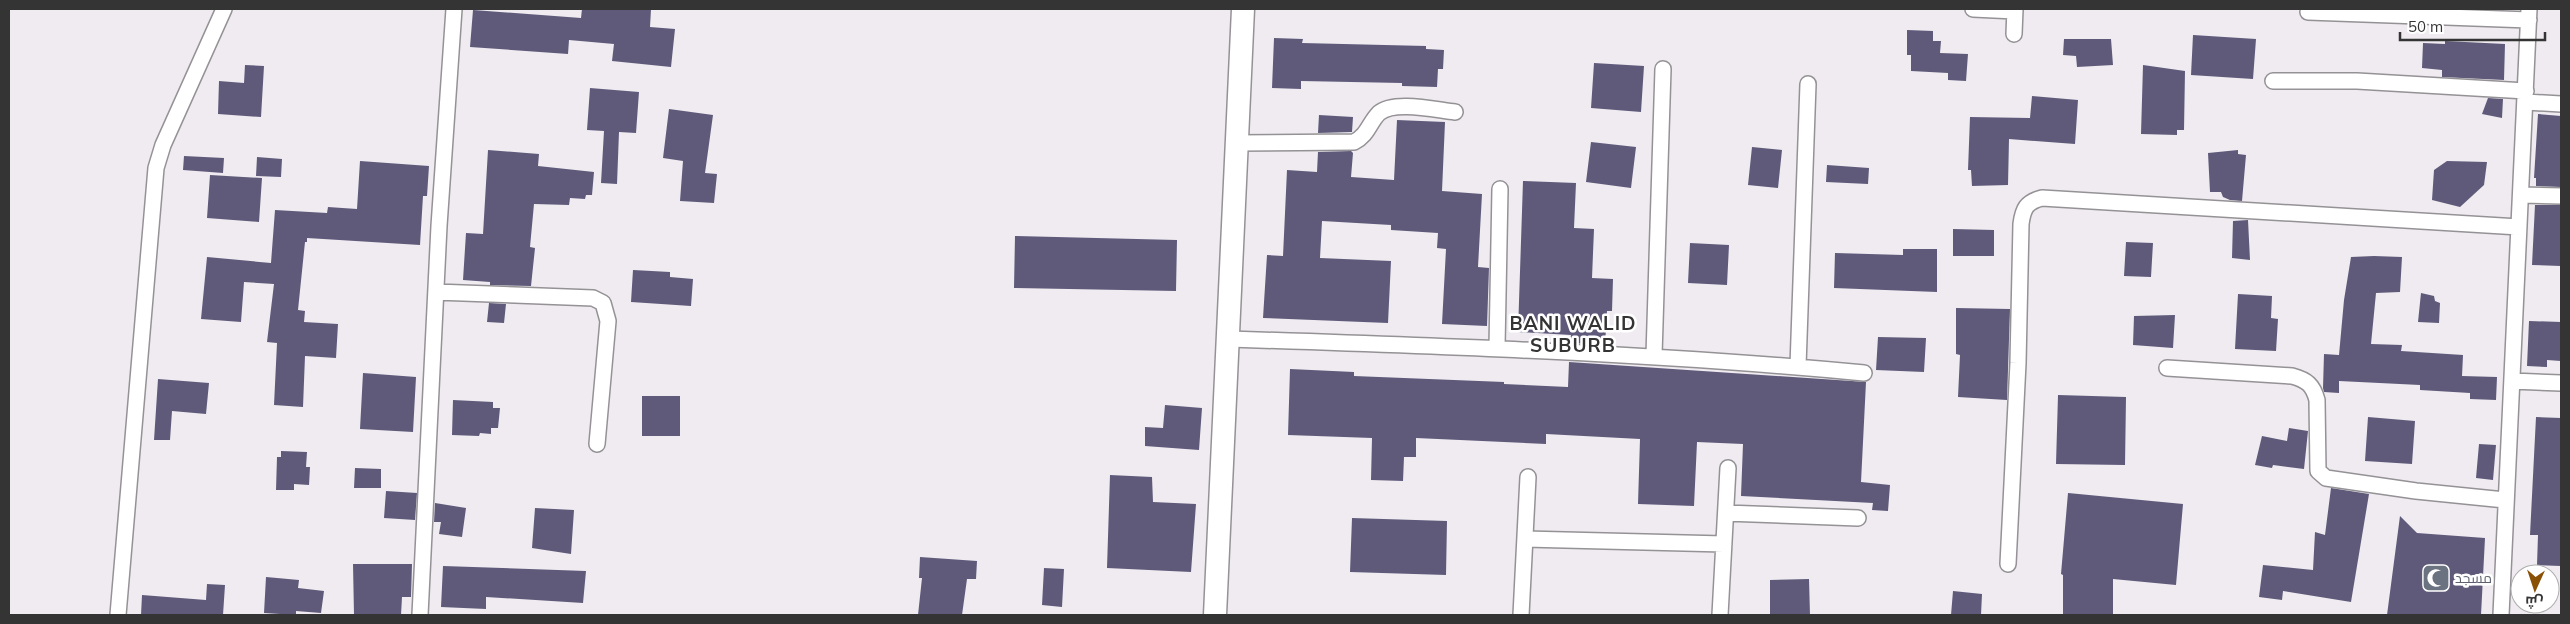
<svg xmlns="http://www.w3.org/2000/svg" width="2570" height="624" font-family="Mulish,Cairo,sans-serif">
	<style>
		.building { fill: #5f5a7a }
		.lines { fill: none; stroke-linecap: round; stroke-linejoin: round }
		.street-casing { stroke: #959296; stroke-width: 18 }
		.secondary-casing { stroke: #959296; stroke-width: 25 }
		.street { stroke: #fff; stroke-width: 15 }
		.secondary { stroke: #fff; stroke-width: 22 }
		.labels { text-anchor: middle; stroke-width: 5; stroke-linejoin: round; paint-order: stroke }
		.worship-label { font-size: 14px; fill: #5b616d; stroke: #fff; text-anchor: start }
		.district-label { font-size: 19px; font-weight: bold; letter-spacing: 1px; fill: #353435; stroke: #fff }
	</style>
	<rect width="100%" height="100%" fill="#efebf0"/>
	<path class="building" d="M582,9H651L650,27L675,29L671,67L612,61L614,44L569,40L568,54L470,47L473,10L581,18Z
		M1907,30L1933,31V41H1941L1940,53L1968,54L1966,81L1948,80V73L1911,71V55H1907Z
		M2193,35L2256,39L2253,79L2191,75Z
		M1274,38L1303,39L1302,43L1426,46V49L1444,50L1443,69H1438L1437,87L1402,86V83L1301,81V89L1272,88Z
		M2064,39H2111L2113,65L2077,67L2076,56L2063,55Z
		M2445,41L2505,44L2504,80L2442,77V70L2422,68L2423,43L2445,44Z
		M1594,63L1644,66L1641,112L1591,108Z
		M245,65L264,66L261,117L218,114L219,81L244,83Z
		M2143,65L2185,71L2184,130H2177V135L2141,134Z
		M590,88L639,92L636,133L619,132L617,184L601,183L604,131L587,130Z
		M2032,96L2078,100L2075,144L2009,139L2008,185L1972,186L1971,170H1968L1970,117L2030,118Z
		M2488,98L2503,99L2502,118L2482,114Z
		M669,109L713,115L705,173L717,174L714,203L680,201L683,161L663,158Z
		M2538,114L2561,116V187L2536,186V178H2534Z
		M1319,115L1353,117L1352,132L1318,133Z
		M1397,120L1445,122L1442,191L1482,194L1478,267L1489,268L1487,326L1442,324L1446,249L1437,248L1438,233L1391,230V225L1322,221L1320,258L1391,261L1388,323L1263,318L1267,255L1283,256L1287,170L1317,172L1318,152L1351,151L1353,153L1351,177L1394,180Z
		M1591,142L1636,147L1631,188L1586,182Z
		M1752,147L1782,150L1778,188L1748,185Z
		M488,150L539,154L538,166L594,172L592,195H586L585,199L570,198L569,205L534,204L530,247L535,248L531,286L490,285V282L463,280L466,233L483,234Z
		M2238,150V154L2246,155L2242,201L2230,200L2223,197L2221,192H2210L2208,153Z
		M184,156L224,158L223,173L183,170Z
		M257,157L282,159L281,177L256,176Z
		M360,161L429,166L427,196H423L420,245L307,238V242H305L298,310L305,311L304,322L338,324L336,358L305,356L303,407L274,405L277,343L267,342L274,284L244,282L241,322L201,319L207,257L271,263L275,210L327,213L328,207L357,209Z
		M2447,161L2487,162L2484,185L2460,207L2432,200L2434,170Z
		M1827,165L1869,168L1868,184L1826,182Z
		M210,175L262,178L259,222L207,218Z
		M1523,181L1576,183L1574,228L1594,229L1592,278L1613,279L1612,311H1607L1605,345L1570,343L1571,335L1518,332Z
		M2535,205H2561V266L2532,265Z
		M2248,220L2250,260L2232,258L2233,221Z
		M1953,229L1994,230V256H1953Z
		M1015,236L1177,240L1176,291L1014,288Z
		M2126,242L2153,243L2151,277L2124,276Z
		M1690,243L1729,245L1727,285L1688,283Z
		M1903,249H1937V292L1834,288L1835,253L1903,255Z
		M2374,256L2402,257L2400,292L2376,293L2371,344L2402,345L2401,351L2463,355L2462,376L2497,377L2496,400L2470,399V393L2420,390V385L2339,381V393L2324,392L2323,388L2324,354L2339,355L2344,300L2351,257Z
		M633,270L670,272V277L693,279L691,306L631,302Z
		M2421,293L2434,296L2435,301L2440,303L2439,323L2418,322Z
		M2238,294L2272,296L2271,318L2278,319L2276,351L2235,349Z
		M489,303L506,304L504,323L487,322Z
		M1956,308L2010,309L2007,400L1958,397L1960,355L1956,354Z
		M2175,315L2173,348L2133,345L2134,316Z
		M2529,321L2561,322V361L2547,360V367L2527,366Z
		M1878,337L1926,338L1924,372L1876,370Z
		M1569,362L1866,382L1861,482L1890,485L1888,511L1872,510L1873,503L1741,496L1743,444L1697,442L1694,506L1638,504L1640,439L1546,434V444L1416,438V457H1404L1403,481L1371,480L1372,438L1288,435L1290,369L1354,372V376L1504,382V384L1568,387Z
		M363,373L416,377L413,432L360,429Z
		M158,379L209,383L206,414L172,411L170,440H154Z
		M2058,395L2126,397L2125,465L2056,464Z
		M642,396H680V436H642Z
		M453,400L493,402V408H500L498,428H491V434L480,433L479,436L452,435Z
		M1165,405L1202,408L1199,450L1145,446V427L1163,428Z
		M2368,417L2415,421L2412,464L2365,461Z
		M2536,417L2561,418V566L2537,565L2538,535H2530Z
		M2289,428L2308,431L2304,469L2273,465L2272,468L2255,465L2262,436L2287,441Z
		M2479,444L2496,445L2493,480L2476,478Z
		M281,451L307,452L306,467H310L309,485L294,484V490H276L277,457H281Z
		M355,468L381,469V488H354Z
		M1110,475L1152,477L1153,502L1196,504L1191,572L1107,568Z
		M2331,488L2369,494L2351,602L2283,591L2282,600L2259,597L2263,565L2313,570L2315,532L2325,535Z
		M386,491L417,493L415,520L384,518Z
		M2068,493L2183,504L2176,585L2113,579V615H2063V575L2061,574Z
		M435,503L466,508L462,537L439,534L441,522H434Z
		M535,508L574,510L571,554L532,548Z
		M2400,516L2417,533L2485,538L2481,615H2387Z
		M1352,518L1447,521L1446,575L1350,572Z
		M920,557L977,561L976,579H967L962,615H918L922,578H919Z
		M353,564H412L411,597H402L401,615H354Z
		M443,566L586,571L583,603L486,597V609L441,607Z
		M1044,568L1064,569L1062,607L1042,605Z
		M266,577L299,580L298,588L324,591L321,613L296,611V615L264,613Z
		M1809,579L1810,615H1770V580Z
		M207,584L225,585L223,615H141L142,595L206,600Z
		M1953,591L1982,594L1981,615H1951Z"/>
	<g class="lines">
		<defs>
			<path id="street" d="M1973,9L2015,11
				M2308,12L2529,20
				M2014,34L2015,9
				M2273,81H2357L2526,91
				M2526,102L2561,104
				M1236,143L1354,142C1368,135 1369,123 1379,113C1394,100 1436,110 1455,112
				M2521,195L2561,196
				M436,292L593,298L603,303L608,321L597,444
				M1229,339C1441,346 1653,353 1864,373
				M1497,347L1500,189
				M1654,355L1663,69
				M1798,366L1808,84
				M2167,368L2292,376C2307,380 2313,385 2317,400L2318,471L2326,478L2416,491L2505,500
				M2512,381L2561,383
				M1726,513L1858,518
				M1525,539L1724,544
				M2008,564L2018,363L2021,224C2023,209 2026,202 2042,198L2519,227
				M118,615L156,168L163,145L224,9
				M420,615L439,226L454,9
				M1521,615L1528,477
				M1720,615L1728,468
				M2501,615L2529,9"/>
			<path id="secondary" d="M1215,615L1243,9"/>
		</defs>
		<use href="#street" class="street-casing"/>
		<use href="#secondary" class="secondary-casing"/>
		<use href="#street" class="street"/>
		<use href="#secondary" class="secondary"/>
	</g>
	<defs>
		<symbol id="mosque-square" viewBox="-11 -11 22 22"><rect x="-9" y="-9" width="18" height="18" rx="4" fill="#6b7280" stroke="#fff"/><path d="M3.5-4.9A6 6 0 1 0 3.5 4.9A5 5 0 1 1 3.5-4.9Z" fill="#fff"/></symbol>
	</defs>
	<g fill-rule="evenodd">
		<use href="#mosque-square" x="2420" y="562" width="32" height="32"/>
	</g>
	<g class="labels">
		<g class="worship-label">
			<text x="2455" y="583">مسجد</text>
		</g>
		<g class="district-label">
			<text x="1573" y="330">BANI WALID<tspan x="1573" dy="22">SUBURB</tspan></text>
		</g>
	</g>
	<rect width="2570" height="624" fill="none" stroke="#353435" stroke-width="20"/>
	<g transform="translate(2535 589) rotate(183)"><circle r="24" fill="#ffffff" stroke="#aeaeae"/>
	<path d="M0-4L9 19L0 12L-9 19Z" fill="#8a5106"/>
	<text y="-8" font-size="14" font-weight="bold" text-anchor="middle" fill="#353435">ش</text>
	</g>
	<path d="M2400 32v8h145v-8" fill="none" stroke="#353435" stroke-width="2.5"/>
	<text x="2408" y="32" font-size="15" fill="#353435" stroke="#ffffff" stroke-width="4" paint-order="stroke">50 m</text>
</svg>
